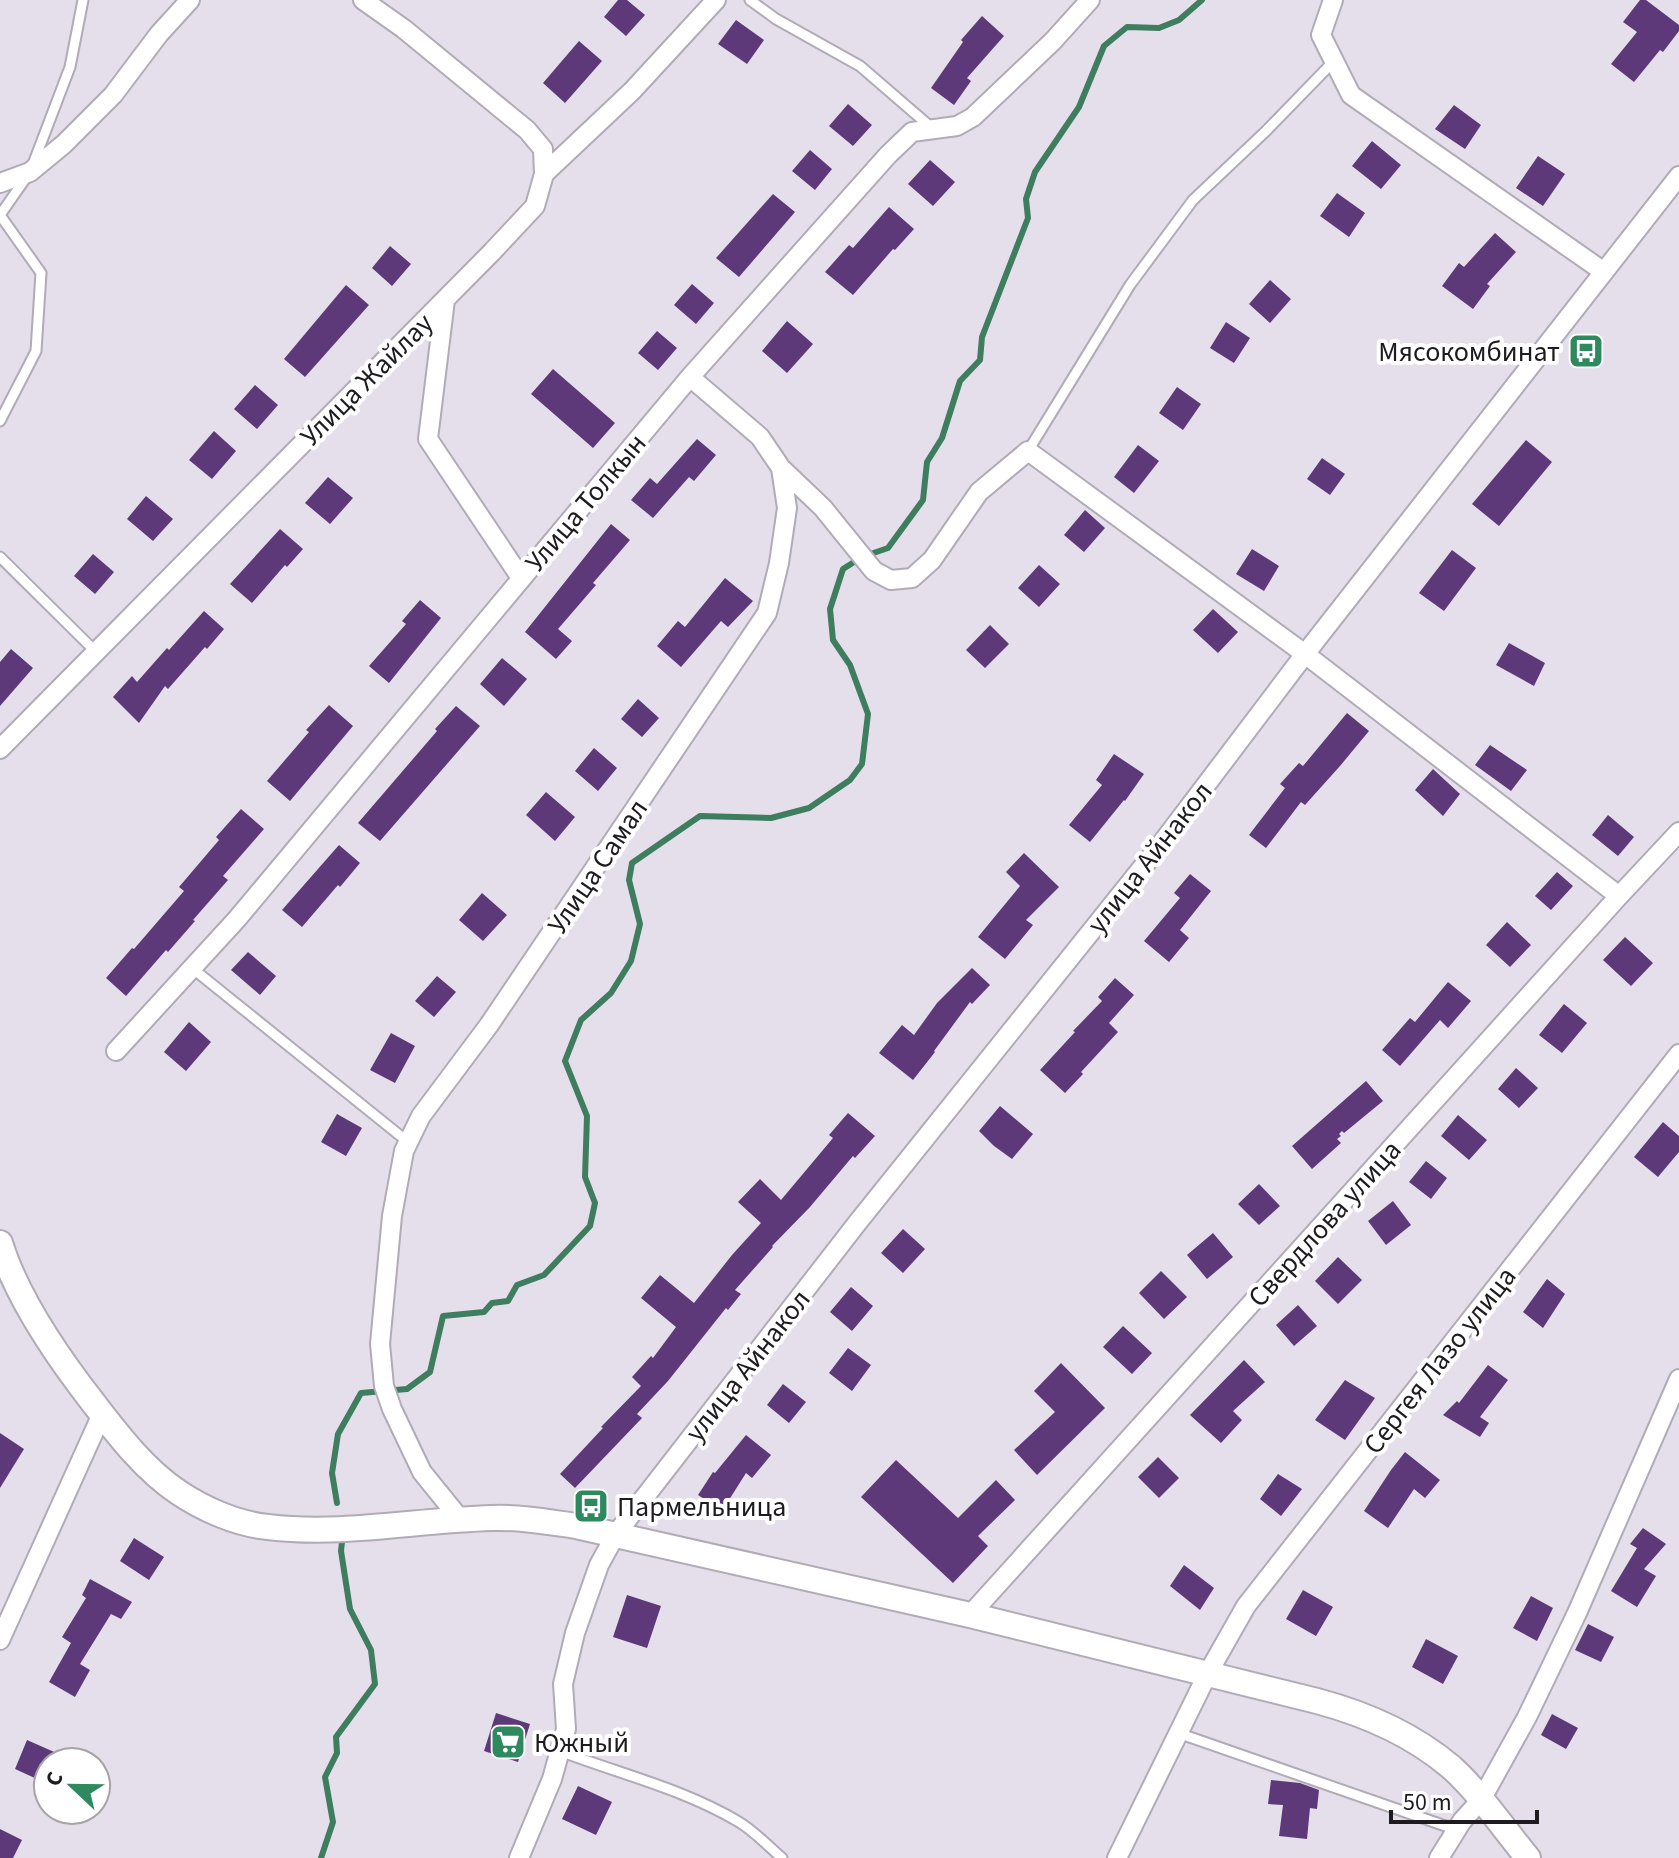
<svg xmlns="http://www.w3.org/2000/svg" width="1679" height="1858" font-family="'Source Sans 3',sans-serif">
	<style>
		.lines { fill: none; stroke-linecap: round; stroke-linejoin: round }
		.stream { stroke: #3f7d5f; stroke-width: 6 }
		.building { fill: #5e3979 }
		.lane-casing { stroke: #b1abb7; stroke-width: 13 }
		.street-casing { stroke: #b1abb7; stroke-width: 22 }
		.secondary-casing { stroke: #b1abb7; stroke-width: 28 }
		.lane { stroke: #fff; stroke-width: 9 }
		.street { stroke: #fff; stroke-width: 18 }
		.secondary { stroke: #fff; stroke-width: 24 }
		.labels { text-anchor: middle; stroke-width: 8; stroke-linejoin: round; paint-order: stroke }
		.poi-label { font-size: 28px; fill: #1d1b1f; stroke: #fff; text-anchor: start }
		.street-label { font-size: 28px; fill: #1d1b1f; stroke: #fff }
	</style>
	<rect width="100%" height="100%" fill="#e5dfeb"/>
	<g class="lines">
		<path class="stream" d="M337,1503L332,1473L338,1434L361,1393L407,1389L430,1372L443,1316L484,1312L492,1303L508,1301L517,1285L544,1275L590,1226L595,1203L585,1177L587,1116L565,1061L581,1020L611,993L631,961L640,924L629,880L632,863L700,816L771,818L809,808L850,780L862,764L868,714L850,665L833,640L830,609L843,569L862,557L888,548L923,500L927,462L942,438L960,381L980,360L982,337L1028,218L1026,199L1035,172L1079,107L1104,46L1127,27L1159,28L1179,20L1202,0
			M321,1858L333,1822L325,1777L337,1753L336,1737L375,1684L371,1650L350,1609L341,1551L342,1542"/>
	</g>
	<path class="building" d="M618,0H627L645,15L626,36L604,17Z
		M1640,0H1646L1679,25V31L1663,52L1660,50L1634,82L1611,64L1637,32L1623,22Z
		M982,16L1004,36L967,78L971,81L954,105L931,88L963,42L961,40Z
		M736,20L764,40L747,64L718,44Z
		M579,41L602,61L565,103L543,83Z
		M848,104L872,125L853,146L829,126Z
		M1454,105L1481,125L1465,149L1435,129Z
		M1372,141L1401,165L1381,189L1352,166Z
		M810,150L832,169L815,190L792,171Z
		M1538,156L1565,174L1543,206L1516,188Z
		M930,160L955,182L933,206L908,184Z
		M1337,193L1365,213L1349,237L1320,216Z
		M773,194L795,212L739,277L716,258Z
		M889,207L914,229L895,250L893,249L853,295L825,272L849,245L853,248Z
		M1495,233L1516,252L1487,284L1490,286L1473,309L1442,286L1459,263L1464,267Z
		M390,246L411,264L392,286L372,268Z
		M1270,280L1291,299L1270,323L1249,304Z
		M692,284L714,303L696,324L674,305Z
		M346,285L369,305L305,377L284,359Z
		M787,321L813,344L787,373L762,351Z
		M1226,322L1250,338L1234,363L1210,348Z
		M657,331L677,348L658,370L638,353Z
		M553,369L615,423L593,448L531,394Z
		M255,385L278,405L257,429L234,409Z
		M1177,387L1201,404L1183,430L1159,413Z
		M214,431L236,451L212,479L189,460Z
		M697,439L716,455L694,481L689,477L653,518L631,500L650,478L657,484Z
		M1526,440L1552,462L1499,526L1472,504Z
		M1138,445L1159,461L1134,493L1114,477Z
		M1322,458L1345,474L1330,495L1307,479Z
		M328,477L353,498L330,524L305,503Z
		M146,496L173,519L153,541L127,519Z
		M1085,510L1105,528L1084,552L1064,535Z
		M611,524L630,540L593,583L596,585L558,629L572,641L556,659L525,632Z
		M280,529L303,549L287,567L285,565L252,603L230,584Z
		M1252,549L1279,566L1264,591L1236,574Z
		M1452,550L1476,568L1444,611L1419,593Z
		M93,554L114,572L95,594L74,576Z
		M1039,565L1060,584L1039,607L1018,588Z
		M725,578L753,601L728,627L721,621L681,667L657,646L678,621L685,627Z
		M420,600L441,618L389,683L369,666L406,624L402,621Z
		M1213,609L1238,632L1218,653L1193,630Z
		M204,611L224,629L207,649L205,647L168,689L165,686L139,723L113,697L132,676L137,682L167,648L169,650Z
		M990,625L1009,644L985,668L966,650Z
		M1509,643L1545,663L1534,686L1496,665Z
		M11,649L33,668L0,706V662Z
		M502,658L527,679L504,706L480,684Z
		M638,699L659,718L642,737L621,719Z
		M329,705L353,726L290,801L267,781L309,732L306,730Z
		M456,706L480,726L380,841L358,823L437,731L435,729Z
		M1347,713L1369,731L1340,766L1305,805L1301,802L1266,848L1249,835L1285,788L1280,784L1299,763L1303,766Z
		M1490,745L1527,770L1511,791L1475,765Z
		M594,748L617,768L598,791L575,771Z
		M1114,754L1144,774L1125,801L1124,800L1090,842L1069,825L1102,785L1096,780Z
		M1433,769L1460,794L1443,816L1415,790Z
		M546,792L575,817L555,841L526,815Z
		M241,809L264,829L223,876L228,880L193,920L195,921L168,952L166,950L126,996L106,978L132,948L134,949L184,891L179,887L219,840L216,837Z
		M1608,815L1634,837L1618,856L1592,835Z
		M339,845L360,863L340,887L338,885L302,927L282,910Z
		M1024,853L1059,887L1026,920L1033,925L1005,959L978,937L1020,886L1006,872Z
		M1557,872L1573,886L1551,910L1535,896Z
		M1190,874L1211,891L1180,930L1189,938L1169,962L1144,941L1180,898L1174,893Z
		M482,893L507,915L483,941L459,920Z
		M1507,922L1531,945L1510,967L1486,945Z
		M1625,937L1653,963L1631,986L1603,960Z
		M248,952L276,976L260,995L231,970Z
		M972,968L990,985L972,1004L970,1002L934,1051L935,1052L913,1080L879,1053L902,1025L914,1035L937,1003Z
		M437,976L456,992L434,1017L415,1001Z
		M1115,978L1134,995L1109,1023L1118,1032L1081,1072L1083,1074L1065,1093L1040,1070L1075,1032L1073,1031L1102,1001L1098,997Z
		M1448,982L1471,1001L1448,1028L1440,1020L1400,1066L1382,1050L1410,1018L1415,1022Z
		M1564,1004L1587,1023L1562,1053L1539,1035Z
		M189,1022L211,1042L186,1071L164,1052Z
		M391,1033L415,1046L395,1083L370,1070Z
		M1516,1068L1538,1088L1519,1108L1498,1089Z
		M1366,1081L1383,1101L1344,1133L1342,1131L1339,1134L1341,1136L1337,1139L1341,1143L1312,1169L1292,1146Z
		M1000,1106L1033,1134L1012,1159L994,1146L979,1131Z
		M848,1113L875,1136L855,1158L853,1156L810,1207L772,1246L773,1247L735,1290L741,1294L728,1310L726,1308L668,1381L637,1414L642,1418L575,1488L560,1474L603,1428L601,1427L641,1386L632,1377L651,1356L653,1358L676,1327L641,1298L660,1275L694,1303L732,1255L761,1223L738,1202L760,1179L781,1200L833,1138L829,1135Z
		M337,1114L362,1128L346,1156L321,1142Z
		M1458,1115L1487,1140L1469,1160L1441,1136Z
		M1663,1122L1679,1136V1152L1658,1177L1634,1157Z
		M1426,1161L1447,1178L1431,1199L1409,1182Z
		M1259,1184L1280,1206L1259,1225L1238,1204Z
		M1393,1201L1411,1225L1386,1245L1368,1221Z
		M903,1229L925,1249L903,1273L881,1253Z
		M1213,1233L1233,1257L1207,1279L1187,1255Z
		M1338,1257L1362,1280L1338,1304L1315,1281Z
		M1161,1271L1187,1297L1164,1319L1139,1293Z
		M1547,1279L1565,1294L1543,1328L1523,1312Z
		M851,1287L873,1306L852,1331L830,1312Z
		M1298,1305L1317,1326L1294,1346L1276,1325Z
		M1123,1326L1152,1353L1132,1374L1103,1347Z
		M848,1348L871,1365L852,1391L829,1373Z
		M1244,1360L1265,1382L1233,1411L1242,1420L1221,1443L1190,1415Z
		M1061,1363L1105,1408L1037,1475L1014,1450L1055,1412L1034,1391Z
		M1488,1365L1508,1380L1480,1417L1489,1423L1480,1437L1443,1415L1457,1401L1459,1403Z
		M1345,1380L1375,1398L1345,1440L1315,1420Z
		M783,1384L806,1402L789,1423L767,1405Z
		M0,1433L24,1449L0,1488Z
		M746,1435L771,1455L752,1478L746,1473L722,1511L698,1495L713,1472L715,1473Z
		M1405,1452L1440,1480L1425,1498L1414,1489L1388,1528L1364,1511L1391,1470Z
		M1158,1457L1179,1478L1159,1498L1138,1477Z
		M896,1460L958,1518L996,1480L1015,1500L978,1536L988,1546L953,1583L861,1497Z
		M1278,1474L1302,1489L1281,1516L1260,1499Z
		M1643,1528L1666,1544L1644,1569L1656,1576L1637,1607L1611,1591L1637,1548L1630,1544Z
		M134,1538L164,1557L149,1580L120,1561Z
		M1184,1565L1214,1588L1200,1610L1170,1586Z
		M90,1579L132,1602L121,1619L111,1614L80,1664L90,1670L75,1697L49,1682L71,1643L62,1637L86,1598L82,1595Z
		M1303,1590L1333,1607L1316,1636L1286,1619Z
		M627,1595L661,1606L647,1648L613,1637Z
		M1531,1596L1553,1608L1537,1641L1513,1628Z
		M1588,1624L1614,1637L1601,1662L1575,1650Z
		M1426,1639L1458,1656L1443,1684L1412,1667Z
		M496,1713L530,1724L518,1762L484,1751Z
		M1552,1714L1578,1728L1566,1749L1541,1735Z
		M27,1740L77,1762H48V1784L15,1769Z
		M1271,1780L1300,1783L1319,1790L1317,1809L1310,1808L1307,1839L1279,1836L1283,1805L1268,1804Z
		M578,1786L612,1802L596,1835L562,1819Z
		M0,1829L22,1840L13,1858H0Z"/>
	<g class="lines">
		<defs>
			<path id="lane" d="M750,0L776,19L860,66L933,129
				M0,421L36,351L41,273L0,215L30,172L70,67L83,0
				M1028,451L1130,285L1193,200L1266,131L1334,61
				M0,557L96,652
				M192,968L408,1142
				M1178,1733L1457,1830
				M560,1751C620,1774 684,1789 739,1822C754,1831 768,1846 782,1858"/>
			<path id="street" d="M363,0L404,29L527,130L543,149L544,174
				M1333,0L1321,35L1351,95L1604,272
				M0,183L30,172L64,144L113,95L159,34L190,0
				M445,300L428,439L521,578
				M781,468L823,508L874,571L891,580L912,578L932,560L979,492L1028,451L1305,654L1619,896
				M0,749L492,252L535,206L544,174L632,91L716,0
				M116,1051L237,919L690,377L888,155L912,132L957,126L973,117L1053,41L1090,0
				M460,1519L422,1472L392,1409L384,1386L380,1344L392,1216L404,1151L421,1116L489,1025L767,613L779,563L787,508L781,468L760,437L690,377
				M970,1615L1619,896L1679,832
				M0,1640L102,1414
				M519,1858L552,1779L566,1729L563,1684L575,1633L599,1565L616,1534L858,1222L1162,843L1305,654L1679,176
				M1117,1858L1208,1673L1246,1606L1679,1054
				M1439,1858L1462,1821L1481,1800L1527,1717L1577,1613L1679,1379"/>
			<path id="secondary" d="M0,1243C17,1298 59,1359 95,1405C119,1436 145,1470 178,1492C203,1509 237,1524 268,1527C342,1536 417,1520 492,1518C520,1517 548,1522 576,1526L970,1615L1317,1701C1366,1714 1412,1734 1451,1767C1480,1793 1503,1828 1528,1858"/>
		</defs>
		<use href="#lane" class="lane-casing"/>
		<use href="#street" class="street-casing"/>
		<use href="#secondary" class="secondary-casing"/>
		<use href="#lane" class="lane"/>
		<use href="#street" class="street"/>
		<use href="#secondary" class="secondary"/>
	</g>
	<defs>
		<symbol id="bus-square" viewBox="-11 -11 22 22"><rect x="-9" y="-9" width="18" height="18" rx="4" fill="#2e895e" stroke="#fff"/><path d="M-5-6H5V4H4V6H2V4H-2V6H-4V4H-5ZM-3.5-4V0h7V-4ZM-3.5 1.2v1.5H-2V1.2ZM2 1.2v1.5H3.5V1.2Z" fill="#fff"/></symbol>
		<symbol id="supermarket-square" viewBox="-11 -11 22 22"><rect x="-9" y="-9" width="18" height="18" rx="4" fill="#2e895e" stroke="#fff"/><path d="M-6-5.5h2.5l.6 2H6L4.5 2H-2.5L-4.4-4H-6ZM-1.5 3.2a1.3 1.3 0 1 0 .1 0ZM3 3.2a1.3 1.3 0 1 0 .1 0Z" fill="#fff"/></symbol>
	</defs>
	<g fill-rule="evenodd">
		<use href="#bus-square" x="1566" y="331" width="40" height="40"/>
		<use href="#bus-square" x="571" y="1486" width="40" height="40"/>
		<use href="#supermarket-square" x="488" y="1722" width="40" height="40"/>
	</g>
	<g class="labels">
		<g class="poi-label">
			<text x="1560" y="361" text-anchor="end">Мясокомбинат</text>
			<text x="617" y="1516">Пармельница</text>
			<text x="534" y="1752">Южный</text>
		</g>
		<g class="street-label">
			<text transform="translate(366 379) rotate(-45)" y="10">Улица Жайлау</text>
			<text transform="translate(585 502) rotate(-50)" y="10">Улица Толкын</text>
			<text transform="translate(1149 857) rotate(-52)" y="10">улица Айнакол</text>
			<text transform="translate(597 866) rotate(-56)" y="10">Улица Самал</text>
			<text transform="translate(1324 1223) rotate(-48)" y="10">Свердлова улица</text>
			<text transform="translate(1439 1360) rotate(-52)" y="10">Сергея Лазо улица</text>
			<text transform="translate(747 1365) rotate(-52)" y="10">улица Айнакол</text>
		</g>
	</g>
	<g transform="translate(72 1786) rotate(292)"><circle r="38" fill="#ffffff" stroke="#a5a4a5" stroke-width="2"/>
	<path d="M0-6L14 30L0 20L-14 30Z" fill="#2e895e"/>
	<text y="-12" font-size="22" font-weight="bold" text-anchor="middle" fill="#1d1b1f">С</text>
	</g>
	<path d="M1391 1810v12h146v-12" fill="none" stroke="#1d1b1f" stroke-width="4"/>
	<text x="1403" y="1810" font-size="24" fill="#1d1b1f" stroke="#ffffff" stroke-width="6" paint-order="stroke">50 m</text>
</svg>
